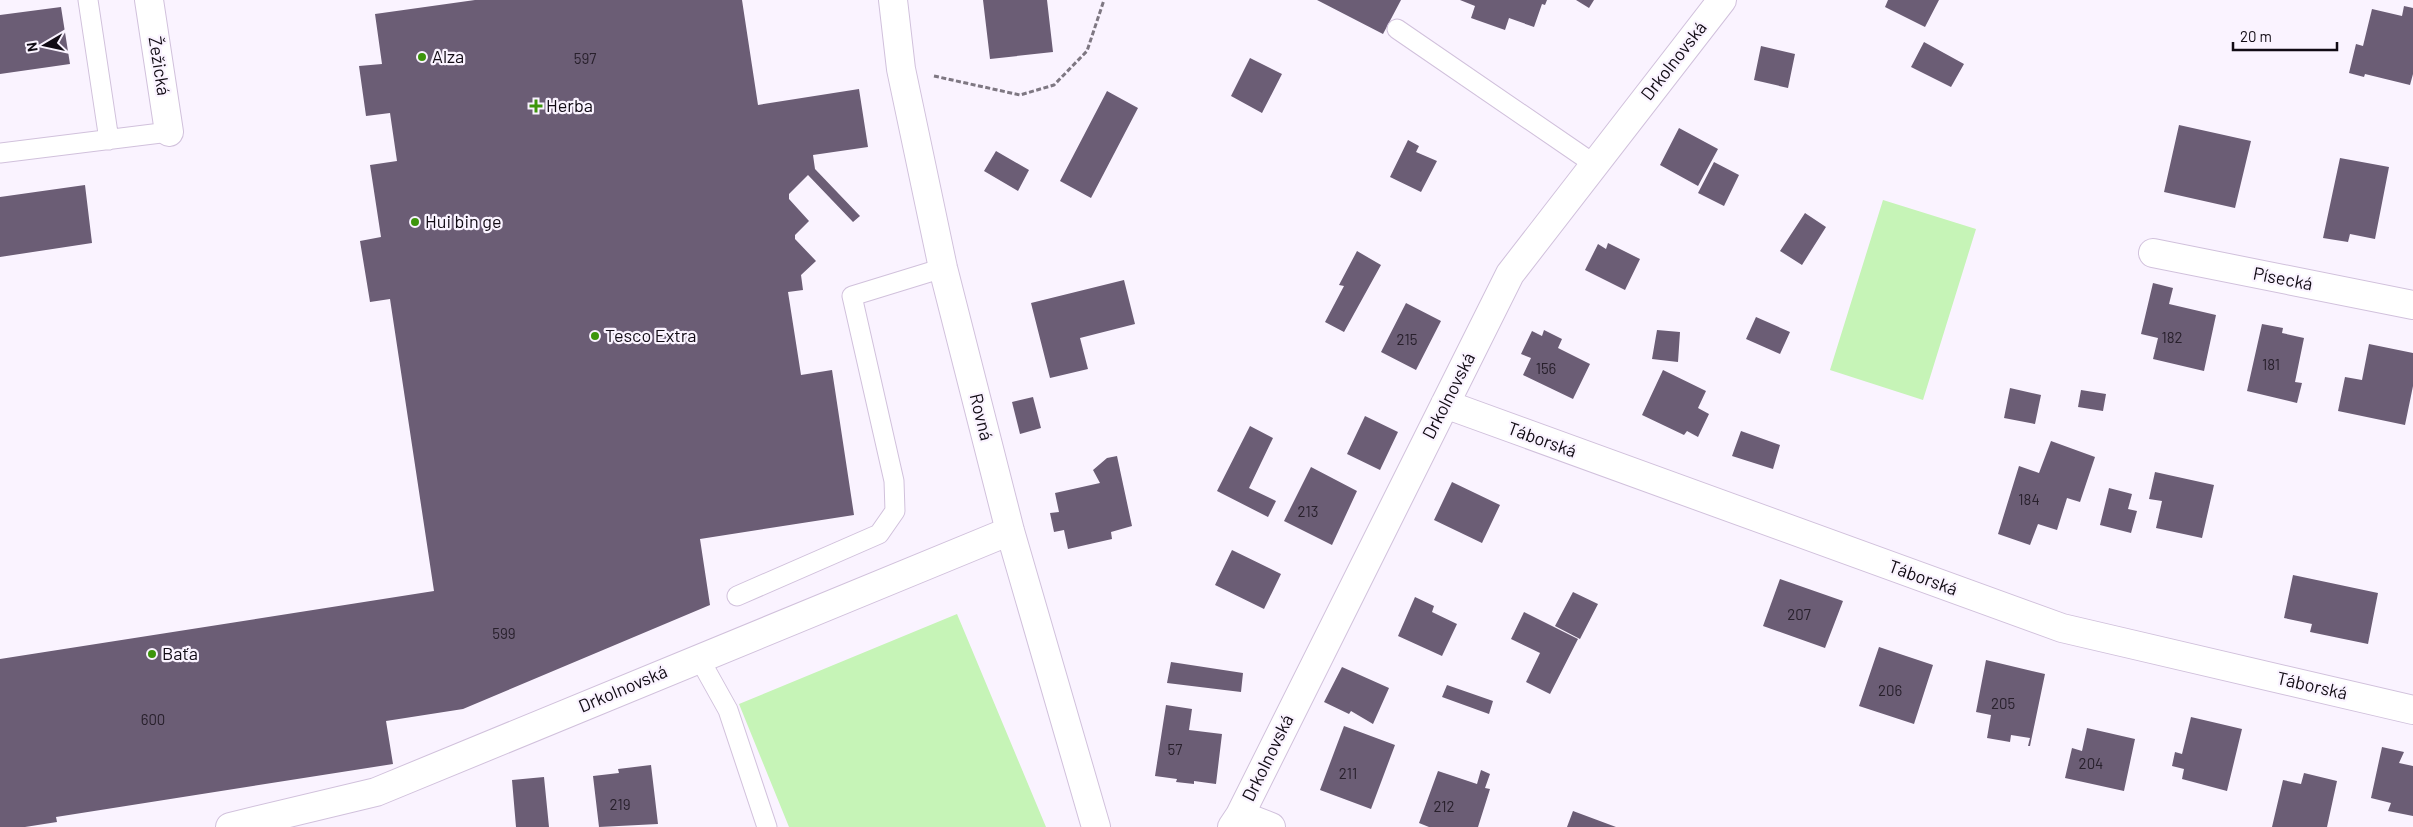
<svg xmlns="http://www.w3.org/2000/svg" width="2413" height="827" font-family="Barlow,sans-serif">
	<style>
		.green { fill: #c6f4b7 }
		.building { fill: #6b5d75 }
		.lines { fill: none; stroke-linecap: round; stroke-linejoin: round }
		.lane-casing { stroke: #d1c1dc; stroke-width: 21 }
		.street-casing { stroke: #d1c1dc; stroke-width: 30 }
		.path { stroke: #7e7782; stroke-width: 3; stroke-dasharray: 5 2.5; stroke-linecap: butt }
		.lane { stroke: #fff; stroke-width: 19 }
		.street { stroke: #fff; stroke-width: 28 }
		.poi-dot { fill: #3d950c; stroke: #faf3ff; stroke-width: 2 }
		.labels { text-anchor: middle; stroke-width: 4.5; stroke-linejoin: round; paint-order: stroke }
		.number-label { font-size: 15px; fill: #28202c }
		.poi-label { font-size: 18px; fill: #110b14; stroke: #faf3ff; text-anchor: start }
		.street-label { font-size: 18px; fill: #110b14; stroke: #faf3ff }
	</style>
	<rect width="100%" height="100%" fill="#faf3ff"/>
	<path class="green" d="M1883,200L1976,229L1923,400L1830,370Z
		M957,614L1046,827H789L739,704Z"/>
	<path class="building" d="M475,0H742L758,105L859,89L868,147L813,155L815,169L860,216L853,222L808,175L789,194V199L809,221L795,235V239L816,261L801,275L803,290L788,292L801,375L832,370L854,515L700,539L710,605L463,709L386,721L393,764L56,817L57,822L25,827H0V659L434,591L390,299L370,302L360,241L381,237L370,165L397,161L390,113L366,116L359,66L382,64L375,14Z
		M983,0H1047L1053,52L990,59Z
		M1317,0H1401L1383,34Z
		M1460,0H1547L1545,5L1542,4L1534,27L1509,18L1505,30L1471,18L1475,6Z
		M1576,0H1594L1589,8Z
		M1888,0H1939L1925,27L1885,7Z
		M2404,6L2413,8V74L2410,85L2365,74L2364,77L2349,73L2356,44L2363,46L2372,9L2402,16Z
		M61,7L70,64L0,74V15Z
		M1924,42L1964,64L1951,87L1911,67Z
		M1761,46L1795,54L1788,88L1754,80Z
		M1250,58L1282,74L1262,113L1231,96Z
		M1107,91L1138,108L1091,198L1060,181Z
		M2179,125L2251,141L2235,208L2164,192Z
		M1679,128L1718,149L1698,186L1660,165Z
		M1408,140L1419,146L1416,152L1437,161L1421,192L1390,177Z
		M996,151L1029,170L1018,191L984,171Z
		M2340,158L2389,167L2375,239L2350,234L2348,242L2323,238Z
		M1714,162L1739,175L1724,206L1698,193Z
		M85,185L92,243L0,257V197Z
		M1805,213L1826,227L1802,265L1780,251Z
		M1608,243L1640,259L1625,290L1585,270L1598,244L1606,249Z
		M1357,251L1381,265L1344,332L1325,322L1344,286L1339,285Z
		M1124,280L1135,324L1080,338L1088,369L1050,378L1031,303Z
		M2153,283L2173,288L2169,304L2216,315L2204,371L2153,359L2158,338L2141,334Z
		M1406,303L1441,321L1416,370L1381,352Z
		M1756,317L1790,332L1780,354L1746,339Z
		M2262,324L2283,328L2282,333L2304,338L2295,382L2302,383L2297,403L2247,391Z
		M1544,330L1562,339L1558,348L1590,364L1573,399L1523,375L1531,358L1521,354L1532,331L1542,336Z
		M1657,330L1680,332L1678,362L1652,359Z
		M2369,344L2413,353V386L2405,425L2338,411L2345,377L2362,380Z
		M1663,370L1706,391L1698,408L1709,414L1698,437L1687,431L1684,435L1642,415Z
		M2010,388L2041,395L2035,424L2004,418Z
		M2081,390L2106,394L2103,411L2078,407Z
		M1033,397L1041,428L1020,434L1012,402Z
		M1365,416L1398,432L1380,470L1347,454Z
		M1250,426L1273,438L1249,488L1276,501L1268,517L1217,491Z
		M1741,431L1780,445L1773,469L1732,456Z
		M2051,441L2095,457L2080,502L2067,498L2057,530L2038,524L2030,545L1998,534L2019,466L2039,473Z
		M1117,456L1132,526L1111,532L1112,539L1068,549L1064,530L1054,532L1050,513L1059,512L1055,493L1100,483L1093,470L1107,458Z
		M1311,467L1357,491L1332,545L1284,521Z
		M2155,472L2214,485L2202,538L2156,528L2162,501L2149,499Z
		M1452,482L1500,505L1482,543L1434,520Z
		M2109,488L2132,494L2128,509L2137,511L2131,533L2100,525Z
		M1232,550L1281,574L1264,609L1215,585Z
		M2293,575L2378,593L2368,644L2310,632L2312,624L2284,618Z
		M1780,579L1843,601L1825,648L1763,626Z
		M1573,592L1598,604L1580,639L1555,626Z
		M1415,597L1434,606L1432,612L1457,624L1442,656L1398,636Z
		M1524,612L1578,639L1550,694L1526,682L1540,653L1511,639Z
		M1879,647L1933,665L1914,724L1859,706Z
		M1986,660L2045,674L2030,746H2028L2030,738L2011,735L2010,742L1987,738L1991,715L1976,712Z
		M1171,662L1243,673L1241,692L1167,683Z
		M1342,667L1389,688L1373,724L1351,711L1349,714L1324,702Z
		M1447,685L1493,701L1489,714L1442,697Z
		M1166,705L1192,709L1189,730L1222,734L1216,784L1194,781V784L1176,782L1177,779L1155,776Z
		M2191,717L2242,729L2227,791L2182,779L2184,769L2172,766L2175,752L2182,754Z
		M1344,726L1395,745L1371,809L1320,790Z
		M2087,728L2135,739L2124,791L2065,778L2072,748L2082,751Z
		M2382,747L2404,752L2399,763L2413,766V816L2388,811L2391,803L2371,798Z
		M651,765L658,824L599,827L593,776L619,773L618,769Z
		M1481,770L1490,774L1485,788L1490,789L1478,827H1429L1419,823L1438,771L1477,784Z
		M2304,773L2337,781L2327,827H2272L2283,780L2301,784Z
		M544,777L549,827H516L512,780Z
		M1573,811L1616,827H1567Z"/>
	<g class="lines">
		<defs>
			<path id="lane" d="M88,0L109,140
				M1397,29L1594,164
				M0,153L169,132
				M737,596L879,534L895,511L894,481L852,296L943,268
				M699,658L728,710L767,827"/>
			<path id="street" d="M149,0L169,132
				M893,0L901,69L943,268L1010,531L1096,827
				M2153,253L2413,305
				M1445,404L2062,628L2413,710
				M1240,815L1271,827
				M230,827L376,792L1010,531
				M1232,827L1240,815L1510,274L1722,0"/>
		</defs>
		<use href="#lane" class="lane-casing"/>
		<use href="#street" class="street-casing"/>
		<path class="path" d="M934,76L1020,95L1054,85L1087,51L1104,0"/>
		<use href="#lane" class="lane"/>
		<use href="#street" class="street"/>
	</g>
	<g class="poi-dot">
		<circle cx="422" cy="57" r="5"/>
		<path d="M533.5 98.5h5v5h5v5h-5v5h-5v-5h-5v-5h5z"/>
		<circle cx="415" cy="222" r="5"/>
		<circle cx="595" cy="336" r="5"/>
		<circle cx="152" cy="654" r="5"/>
	</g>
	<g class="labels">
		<g class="number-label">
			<text x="585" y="64">597</text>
			<text x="2172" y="343">182</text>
			<text x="1407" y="345">215</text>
			<text x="2271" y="370">181</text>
			<text x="1546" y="374">156</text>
			<text x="2029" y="505">184</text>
			<text x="1308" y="517">213</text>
			<text x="1799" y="620">207</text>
			<text x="504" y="639">599</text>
			<text x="1890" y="696">206</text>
			<text x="2003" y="709">205</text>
			<text x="153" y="725">600</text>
			<text x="1175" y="755">57</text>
			<text x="2091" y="769">204</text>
			<text x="1348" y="779">211</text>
			<text x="620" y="810">219</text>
			<text x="1444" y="812">212</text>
		</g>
		<g class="poi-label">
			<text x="432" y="63">Alza</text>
			<text x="546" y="112">Herba</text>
			<text x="425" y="228">Hui bin ge</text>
			<text x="605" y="342">Tesco Extra</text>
			<text x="162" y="660">Baťa</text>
		</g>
		<g class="street-label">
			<text transform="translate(1674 61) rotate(-52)" y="6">Drkolnovská</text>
			<text transform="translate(159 66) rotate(81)" y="6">Žežická</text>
			<text transform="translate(2283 279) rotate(11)" y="6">Písecká</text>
			<text transform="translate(1449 396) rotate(-63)" y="6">Drkolnovská</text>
			<text transform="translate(981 417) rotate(76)" y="6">Rovná</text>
			<text transform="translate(1542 440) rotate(20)" y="6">Táborská</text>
			<text transform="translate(1923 578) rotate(20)" y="6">Táborská</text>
			<text transform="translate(2312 686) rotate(13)" y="6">Táborská</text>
			<text transform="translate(623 689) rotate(-23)" y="6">Drkolnovská</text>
			<text transform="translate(1268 758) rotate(-64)" y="6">Drkolnovská</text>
		</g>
	</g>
	<g transform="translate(45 45) rotate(261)" stroke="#faf3ff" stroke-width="4" paint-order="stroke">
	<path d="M0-4L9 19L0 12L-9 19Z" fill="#110b14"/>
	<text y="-8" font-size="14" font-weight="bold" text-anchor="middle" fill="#110b14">N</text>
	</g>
	<path d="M2233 42v8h104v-8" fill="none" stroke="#110b14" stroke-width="2.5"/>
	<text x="2240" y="42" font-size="15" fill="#110b14" stroke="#faf3ff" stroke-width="4" paint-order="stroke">20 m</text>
</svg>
